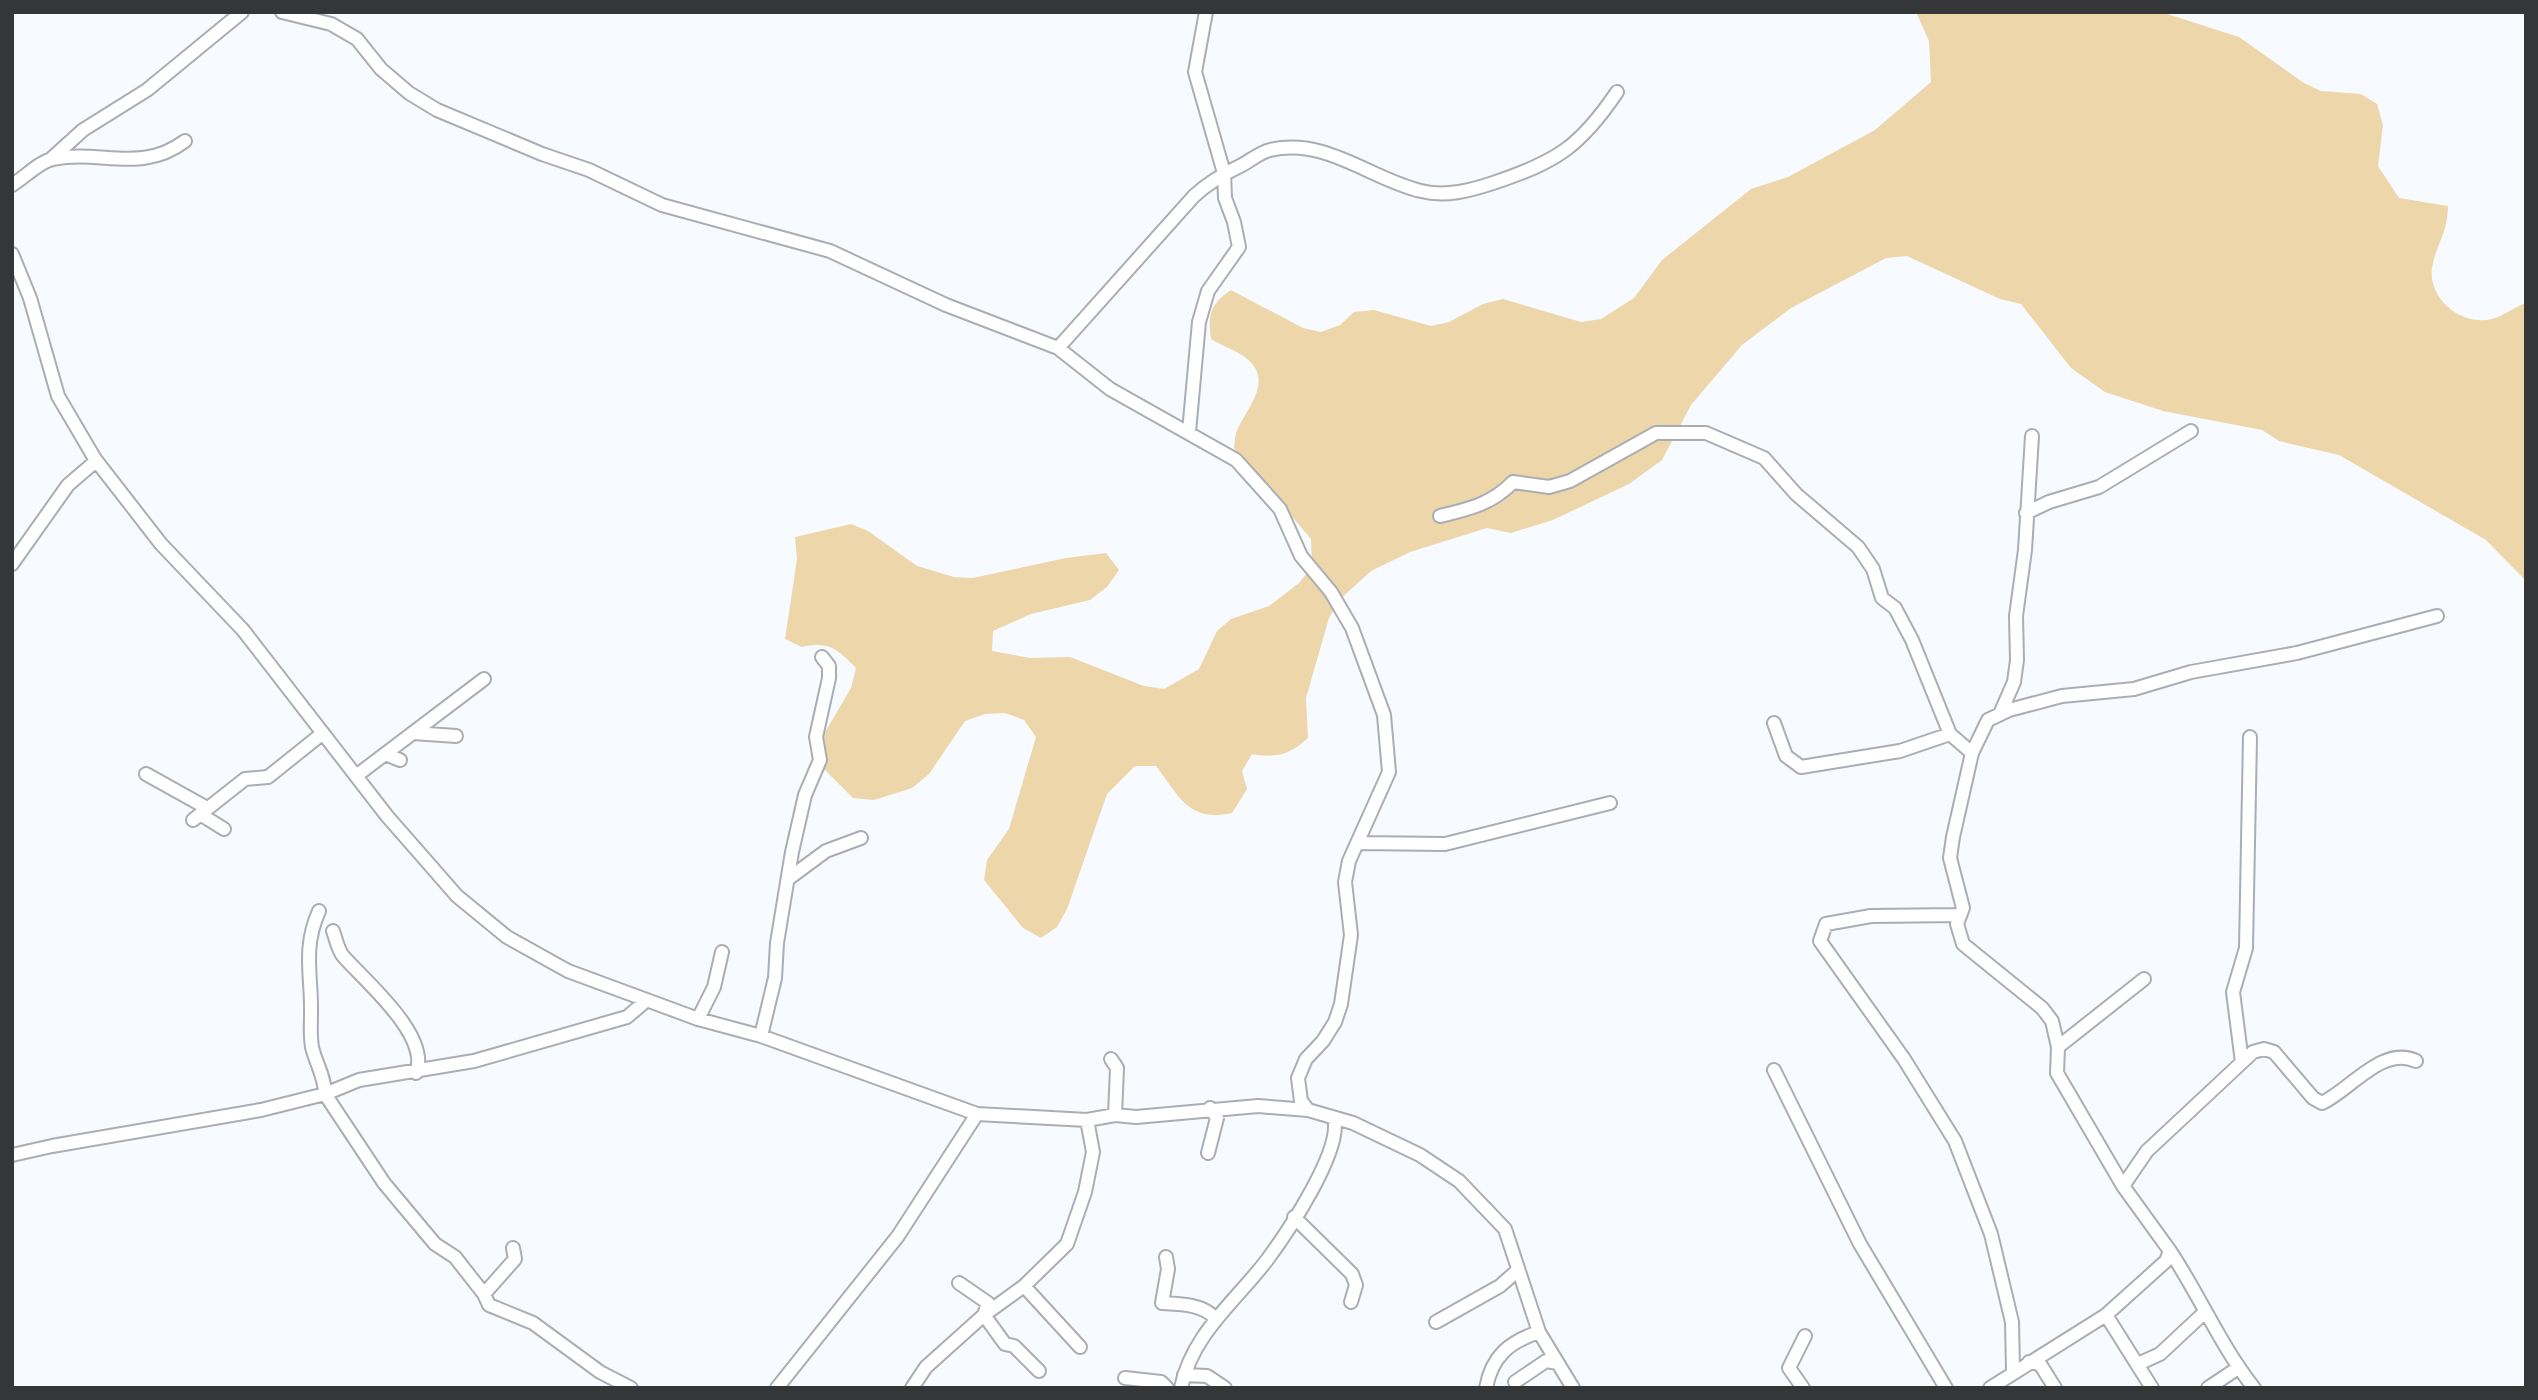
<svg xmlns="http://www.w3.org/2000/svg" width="2538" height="1400" font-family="Mulish,sans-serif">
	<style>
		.green { fill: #edd7aa }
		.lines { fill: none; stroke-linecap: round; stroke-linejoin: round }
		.street-casing { stroke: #aaaeb3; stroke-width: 16 }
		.street { stroke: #fff; stroke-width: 12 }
	</style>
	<rect width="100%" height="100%" fill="#f7fafe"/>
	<path class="green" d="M1916,12H2161L2239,37L2304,83L2321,91L2361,94L2377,104L2383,125L2378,166L2399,198L2448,206C2447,234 2439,239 2433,263C2424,296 2461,327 2492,319C2502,317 2514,307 2526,303V581L2486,540L2339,455L2279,441L2262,430L2163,411L2105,392L2071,368L2021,304L2000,299L1907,256L1886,258L1791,308L1742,345L1691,405L1662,460L1629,484L1553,520L1511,533L1487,528L1410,552L1371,571L1339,600L1329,618L1306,698L1308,738C1289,755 1277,758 1252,754L1242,771L1247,789L1232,813C1189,823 1179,796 1156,766H1135L1107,794L1067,909L1057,927L1041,938L1023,928L984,880L987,860L1009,829L1036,737L1024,720L1005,713L985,714L965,721L929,774L912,788L874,800L853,798L811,756L851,688L856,668C837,649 830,641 802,647L785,639L797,559L795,537L851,524L868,531L917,566L954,577L973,578L1066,558L1106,553L1119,570L1107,587L1090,600L1031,614L993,631L992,651L1030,658L1070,657L1144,686L1164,689L1199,669L1217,631L1231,619L1269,606L1299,583L1312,567L1311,539L1234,448C1235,441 1235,432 1239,426C1250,405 1273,379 1246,358C1236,350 1222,346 1211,339C1207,315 1211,303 1231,290L1303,328L1321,332L1340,325L1354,312L1374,310L1431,326L1449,322L1483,304L1503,299L1581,322L1601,319L1634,298L1662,260L1751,189L1788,177L1875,130L1931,82L1929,41Z"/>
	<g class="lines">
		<defs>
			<path id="street" d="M282,12L331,24L357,39L381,69L409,93L437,110L542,154L589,170L662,205L830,251L946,305L1058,348L1110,389L1236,460L1280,509L1301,556L1331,592L1352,628L1384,715L1389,772L1349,861L1345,882L1351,935L1341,1004L1335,1022L1323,1041L1306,1059L1298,1078L1301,1101L1308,1110
				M51,159L83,130L147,90L242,12
				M12,185C24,178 40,161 53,159C101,149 141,174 185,141
				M12,254L30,298L58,396L95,459L161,544L243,630L387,816L457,896L507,937L568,971L698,1019L761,1036L977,1114L1087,1120L1115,1115L1136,1117L1258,1106L1308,1110L1353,1123L1420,1155L1459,1181L1505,1229L1539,1332L1573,1388
				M1058,348L1194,196C1209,182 1223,174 1242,165C1251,160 1261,152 1270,150C1326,137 1370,179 1421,191C1445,197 1469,191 1493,183C1556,162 1580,147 1617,92
				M1189,432L1199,322L1208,291L1239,247L1234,222L1225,198L1224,173L1195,72L1206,12
				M2026,513L2049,502L2099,487L2191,431
				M1440,516C1469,509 1492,504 1513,482L1549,487L1570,481L1656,433H1706L1764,458L1796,494L1858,547L1873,569L1882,598L1895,608L1912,640L1950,734L1972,753
				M12,564L68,485L96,461
				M2000,714L2014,682L2017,660L2016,616L2025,550L2032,436
				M1774,723L1786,756L1801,767L1900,751L1950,734
				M413,733L456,736
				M385,754L400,760
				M146,774L207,808
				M356,776L484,679
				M200,814L224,829
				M193,820L245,779L268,777L323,733
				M1358,843L1445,844L1610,803
				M788,879L826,851L861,838
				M319,911C302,949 312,976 311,1014C311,1026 310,1035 312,1047C316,1064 325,1077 325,1094L384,1183L435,1244L455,1257L484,1294
				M1960,915L1871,916L1826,924L1820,941L1904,1059L1955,1141L1991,1234L2012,1322L2013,1370
				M333,931C336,939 338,950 343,956C366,982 431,1036 416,1073
				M698,1019L714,987L722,952
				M761,1036L775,978L777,943L792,852L805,795L820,760L816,737L829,678V666L822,657
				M2058,1047L2052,1021L2042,1008L1963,944L1957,924L1963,908L1950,858L1953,837L1972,753L1988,720L2009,710L2062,696L2134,689L2191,672L2297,653L2437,616
				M1111,1059L1117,1068L1115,1115
				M2242,1062L2233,992L2246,948L2250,737
				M1774,1070L1860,1244L1946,1388
				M1208,1153L1217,1118L1210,1108
				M12,1155L52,1146L261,1110L325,1094L359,1080L474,1061L627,1017L647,1000
				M2123,1186L2147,1151L2253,1052L2264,1049L2274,1052L2313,1098L2322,1103C2350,1090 2383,1045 2416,1061
				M1294,1217L1352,1274L1356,1285L1351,1302
				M513,1248L515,1259L484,1294L489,1305L533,1323L600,1372L631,1388
				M2170,1251C2200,1296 2220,1345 2254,1388
				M1166,1257L1168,1269L1162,1303C1181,1304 1202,1304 1215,1318
				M959,1283L988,1303L984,1315L1005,1344L1014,1346L1039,1371
				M1024,1286L1080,1347
				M2106,1315L2152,1388
				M1436,1322L1500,1286L1518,1270
				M2029,1362L2040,1364L2055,1388
				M2138,1364L2160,1354L2205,1312
				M1184,1375L1207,1376L1225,1388
				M1125,1378L1161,1382L1167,1388
				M1515,1382L1546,1361L1558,1363
				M777,1388L898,1236L977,1114
				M912,1388L926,1367L984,1315L1024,1286L1067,1244L1085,1192L1093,1152L1087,1120
				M1181,1388C1192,1334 1235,1302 1267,1260C1287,1233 1343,1150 1334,1118
				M1486,1388C1492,1356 1509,1342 1539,1332
				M1803,1388L1789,1368L1805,1336
				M1990,1388L2106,1315L2166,1261L2170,1251L2123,1186L2057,1073L2058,1047L2144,979
				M2208,1388L2238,1368"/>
		</defs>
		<use href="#street" class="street-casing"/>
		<use href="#street" class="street"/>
	</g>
	<rect width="2538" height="1400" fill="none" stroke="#343638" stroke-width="28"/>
</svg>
